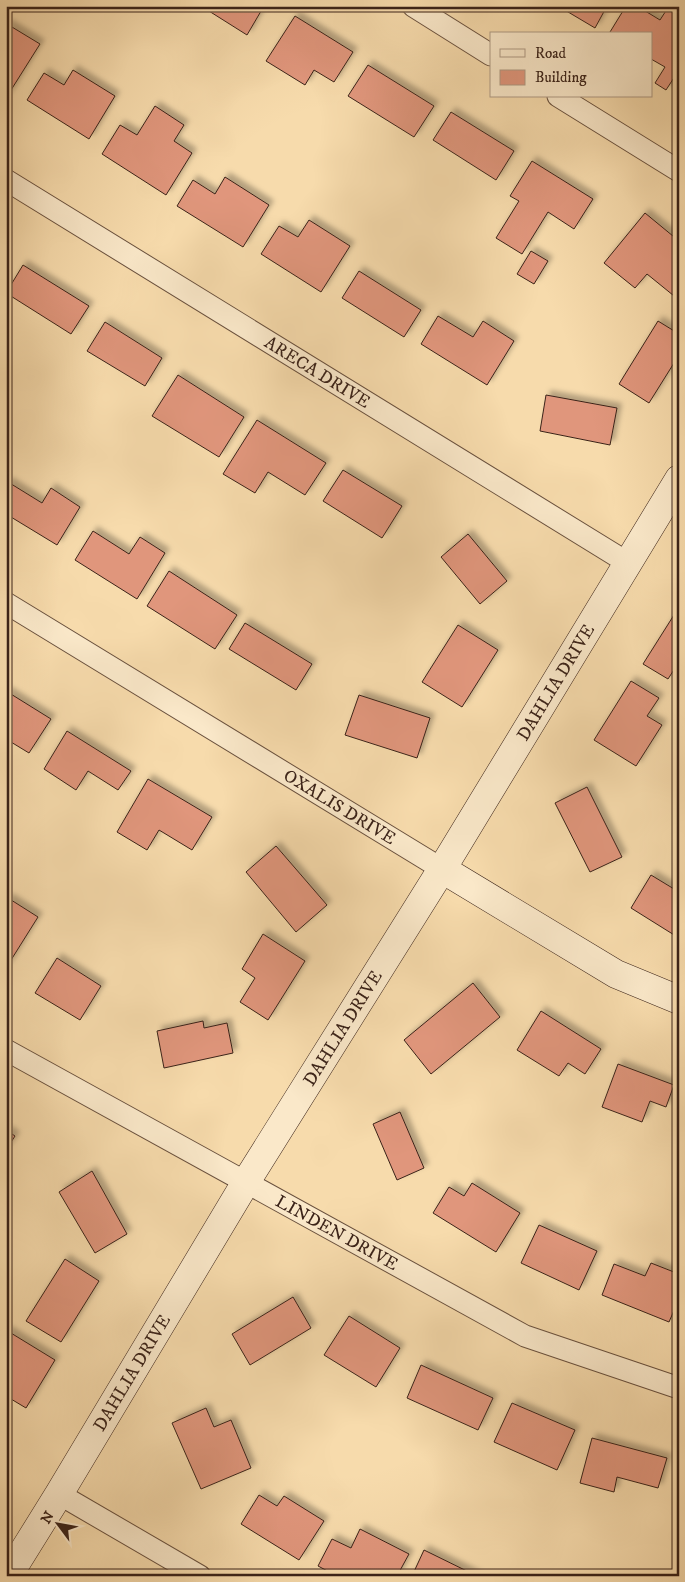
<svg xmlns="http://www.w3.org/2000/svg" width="685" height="1582" font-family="'IM FELL DW Pica',serif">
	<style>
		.building { fill: #e0967c; stroke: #3b2319; filter: url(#shadow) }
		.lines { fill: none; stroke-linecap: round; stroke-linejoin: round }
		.street-casing { stroke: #6a513e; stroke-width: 23 }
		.secondary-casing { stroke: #3b2319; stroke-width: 29 }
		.street { stroke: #fae8c9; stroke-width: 21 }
		.secondary { stroke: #fae8c9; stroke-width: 28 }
		.labels { text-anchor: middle; stroke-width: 4; stroke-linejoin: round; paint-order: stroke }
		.street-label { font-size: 18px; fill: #3b2319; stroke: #fae8c9 }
	</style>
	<defs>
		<filter id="shadow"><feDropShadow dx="4.5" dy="-4.5" stdDeviation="2.5" flood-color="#0004"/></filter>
	</defs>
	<rect width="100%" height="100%" fill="#f7dbac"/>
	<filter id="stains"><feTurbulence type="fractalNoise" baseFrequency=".004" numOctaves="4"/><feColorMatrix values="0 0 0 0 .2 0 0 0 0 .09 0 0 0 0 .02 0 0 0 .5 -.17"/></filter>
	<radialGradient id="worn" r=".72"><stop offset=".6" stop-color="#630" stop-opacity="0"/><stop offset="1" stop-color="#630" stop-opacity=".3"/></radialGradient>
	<path class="building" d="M201,6H264L247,35Z
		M558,6H607L595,28Z
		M626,6H637L660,20L669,6H673L679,10V70L666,90L655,83L665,67L651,59V34H612L610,32Z
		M295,16L353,52L334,82L314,70L305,85L266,61Z
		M7,24L40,44L6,98V26Z
		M368,65L434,106L414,137L348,96Z
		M73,70L115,96L89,139L27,100L44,73L64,85Z
		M155,106L184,125L174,141L192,153L166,195L102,154L120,125L137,135Z
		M451,112L514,151L496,180L433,140Z
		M532,161L593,199L574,229L548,212L522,254L496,238L519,201L510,196Z
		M225,177L269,205L243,247L177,206L193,180L215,194Z
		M645,213L679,241V300L647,274L635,288L604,263Z
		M309,220L350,246L321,292L261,254L279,226L298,237Z
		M531,251L548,261L534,284L517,274Z
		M23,265L89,306L71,334L6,293Z
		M359,271L421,310L404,337L342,298Z
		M438,316L473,337L483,321L514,341L487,385L421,344Z
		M658,321L679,334V355L649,403L619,384Z
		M105,322L162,358L145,386L87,351Z
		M178,375L244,417L219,457L152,416Z
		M546,395L617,408L610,445L540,431Z
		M257,420L326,463L305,495L268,472L255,493L223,474Z
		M343,470L402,506L382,538L323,501Z
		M8,482L42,503L51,488L80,507L57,545L6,514V485Z
		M93,531L129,554L140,537L165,553L137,599L75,560Z
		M468,534L507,581L480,604L441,557Z
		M169,571L237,615L215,649L147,606Z
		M679,607V662L668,679L643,664Z
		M245,623L312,664L296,690L229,649Z
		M458,625L498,650L462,707L422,682Z
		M631,681L659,698L647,716L662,725L636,766L594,740Z
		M6,691L51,719L29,753L6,739Z
		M359,695L430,718L417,758L345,735Z
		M67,731L131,771L118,790L88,771L76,790L44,769Z
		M148,779L212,817L192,850L159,830L147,850L117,832Z
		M587,787L622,857L590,872L555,803Z
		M276,846L327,905L296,932L246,872Z
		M651,875L679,892V938L631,908Z
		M8,898L38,917L6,968V901Z
		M263,934L305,961L268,1020L240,1002L255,978L242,969Z
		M57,958L101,986L80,1020L35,993Z
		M473,983L500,1017L431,1074L404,1040Z
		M541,1011L601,1049L585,1074L568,1063L559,1076L517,1050Z
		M203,1021L204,1028L227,1023L233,1053L164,1068L157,1031Z
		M618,1064L674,1085L666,1107L650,1101L642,1122L602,1107Z
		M400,1112L424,1168L397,1180L373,1124Z
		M6,1130L15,1136L6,1150Z
		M92,1171L127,1234L95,1253L59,1192Z
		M472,1183L520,1213L496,1252L433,1213L449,1187L464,1196Z
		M539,1225L597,1251L579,1290L521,1263Z
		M65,1259L99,1281L61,1342L26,1321Z
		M651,1263L679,1274V1299L669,1322L602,1295L614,1264L645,1276Z
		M293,1297L311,1328L250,1365L232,1334Z
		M349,1316L400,1348L376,1387L324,1355Z
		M6,1330L55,1360L26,1408L6,1396Z
		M421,1365L493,1398L478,1430L407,1398Z
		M512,1403L575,1430L557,1470L494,1442Z
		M206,1408L214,1427L231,1420L251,1468L201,1489L172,1423Z
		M592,1438L667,1458L658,1488L617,1477L614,1492L580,1483Z
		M259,1495L277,1506L284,1496L324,1521L299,1560L241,1524Z
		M360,1529L409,1554L397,1576H337L318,1566L332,1539L351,1548Z
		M424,1550L477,1576H412Z"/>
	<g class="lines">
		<defs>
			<g id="street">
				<path d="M413,6L491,55"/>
				<path d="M558,96L679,171"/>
				<path id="s1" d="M6,180L628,563"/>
				<path id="s2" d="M6,603L442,869"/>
				<path id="s3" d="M6,1050L525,1336L679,1388"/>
				<path d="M59,1494L200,1576"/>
			</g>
			<g id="secondary">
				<path d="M442,869L616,974L679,1000"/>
				<path id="s4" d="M8,1576L59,1494L246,1182L442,869L679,479"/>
			</g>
		</defs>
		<use href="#street" class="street-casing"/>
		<use href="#secondary" class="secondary-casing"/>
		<use href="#street" class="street"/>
		<use href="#secondary" class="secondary"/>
	</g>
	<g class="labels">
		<g class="street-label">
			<text dy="6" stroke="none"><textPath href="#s1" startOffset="366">ARECA DRIVE</textPath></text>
			<text dy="6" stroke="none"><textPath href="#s4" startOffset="1048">DAHLIA DRIVE</textPath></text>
			<text dy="6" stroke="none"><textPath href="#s2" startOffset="391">OXALIS DRIVE</textPath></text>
			<text dy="6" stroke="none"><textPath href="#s4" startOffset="642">DAHLIA DRIVE</textPath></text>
			<text dy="6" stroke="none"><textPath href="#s3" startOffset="378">LINDEN DRIVE</textPath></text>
			<text dy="6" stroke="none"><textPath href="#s4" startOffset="238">DAHLIA DRIVE</textPath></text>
		</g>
	</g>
	<rect width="685" height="1582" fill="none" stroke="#f7dbac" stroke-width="25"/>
	<rect x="8" y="8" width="670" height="1567" fill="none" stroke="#3b2319" stroke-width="2.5"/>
	<rect x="12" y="12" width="660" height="1557" fill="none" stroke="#3b2319"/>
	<rect x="490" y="32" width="162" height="65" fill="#fae8c9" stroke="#ae9983"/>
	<rect x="500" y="49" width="25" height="8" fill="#fae8c9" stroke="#ae9983"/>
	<text x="535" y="58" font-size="15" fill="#3b2319">Road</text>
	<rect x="500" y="70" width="25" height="15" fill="#e0967c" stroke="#ae9983"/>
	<text x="535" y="82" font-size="15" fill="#3b2319">Building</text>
	<g transform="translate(58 1524) rotate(302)" stroke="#fae8c9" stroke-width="4" paint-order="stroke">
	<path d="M0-4L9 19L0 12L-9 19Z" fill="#3b2319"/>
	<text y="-8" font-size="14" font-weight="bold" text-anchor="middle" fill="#3b2319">N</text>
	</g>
	<rect width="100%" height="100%" filter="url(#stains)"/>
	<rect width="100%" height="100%" fill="url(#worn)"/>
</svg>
